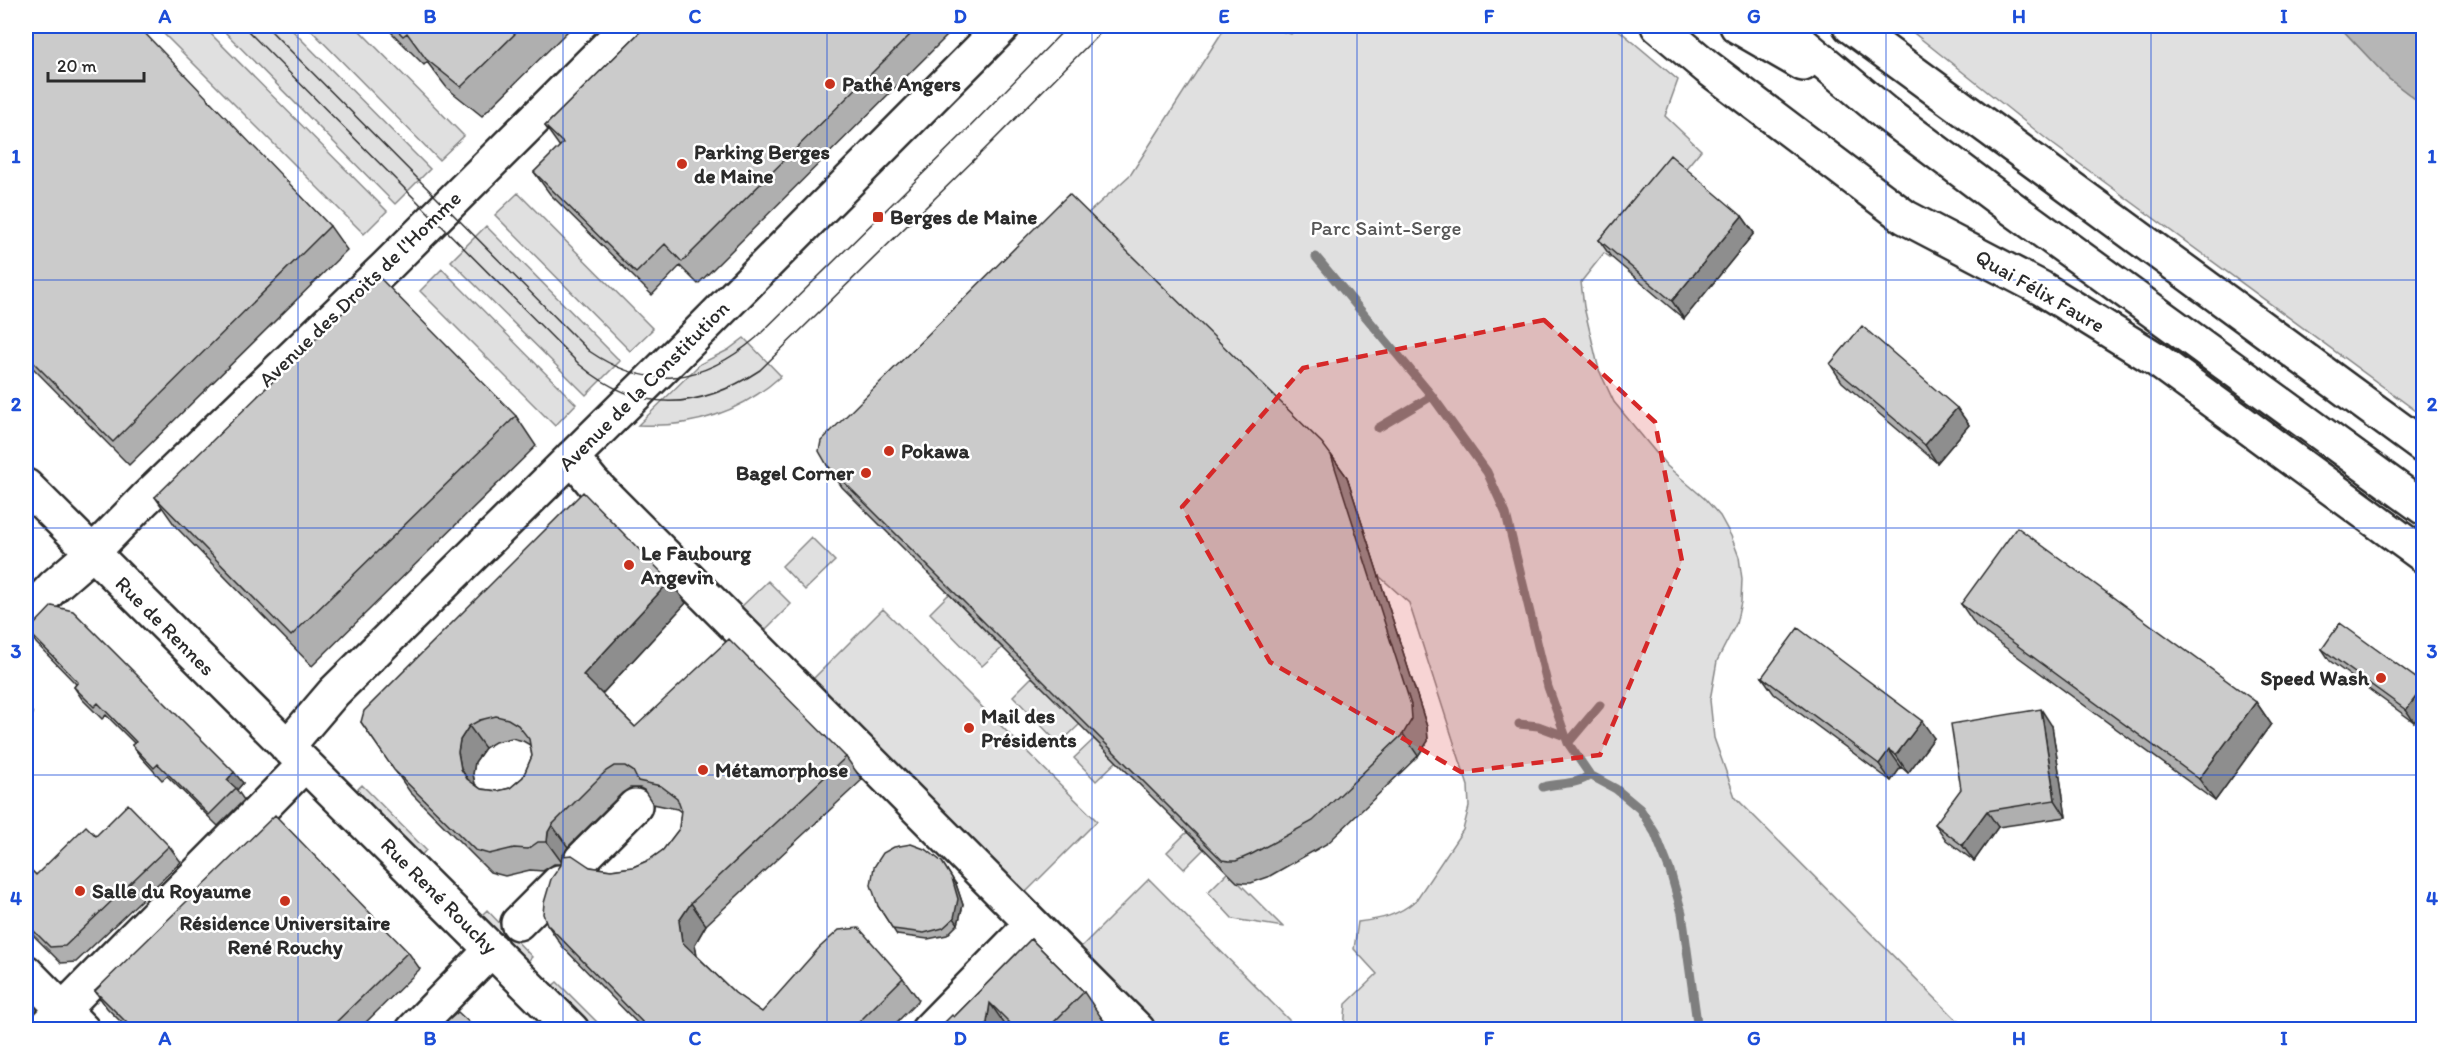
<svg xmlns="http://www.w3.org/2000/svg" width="2449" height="1055" font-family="Itim,sans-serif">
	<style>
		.green { fill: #e0e0e0; stroke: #868686; stroke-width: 1.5 }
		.water { fill: #b6b6b6; stroke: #7e7e7e; stroke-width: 1.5 }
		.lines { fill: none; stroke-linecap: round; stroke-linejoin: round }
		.stream { stroke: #7e7e7e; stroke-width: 9 }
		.minor-casing { stroke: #2b2b2b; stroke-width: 38 }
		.highway-casing { stroke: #2b2b2b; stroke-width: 38 }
		.minor { stroke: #fff; stroke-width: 33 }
		.highway { stroke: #fff; stroke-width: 33 }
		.tram { stroke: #2b2b2b; stroke-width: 1.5 }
		.wall { fill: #afafaf; stroke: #2b2b2b; stroke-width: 1.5; fill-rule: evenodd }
		.shaded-wall { fill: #8e8e8e; stroke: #2b2b2b; stroke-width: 1.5 }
		.building { fill: #cbcbcb; stroke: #2b2b2b; stroke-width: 1.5; fill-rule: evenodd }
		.marked { fill: #d62828; fill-opacity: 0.2; stroke: #d62828; stroke-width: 4.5; stroke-dasharray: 12 8; stroke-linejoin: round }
		.grid { fill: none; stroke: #1d4ed8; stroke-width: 1.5; stroke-opacity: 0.55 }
		.poi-dot { fill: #c8321e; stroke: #fff; stroke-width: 2 }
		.labels { text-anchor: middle; stroke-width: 5; stroke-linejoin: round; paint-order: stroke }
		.poi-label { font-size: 21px; font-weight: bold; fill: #2b2b2b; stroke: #fff; text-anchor: start }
		.park-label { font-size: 21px; fill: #585858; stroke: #fff }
		.street-label { font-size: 21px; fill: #2b2b2b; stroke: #fff }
		.neatline { fill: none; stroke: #1d4ed8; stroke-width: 2 }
		.grid-label { font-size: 20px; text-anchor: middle; font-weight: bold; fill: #1d4ed8 }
	</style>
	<rect width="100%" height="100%" fill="#fff"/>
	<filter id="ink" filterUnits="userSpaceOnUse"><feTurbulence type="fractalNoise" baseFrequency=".0167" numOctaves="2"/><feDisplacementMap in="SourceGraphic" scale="12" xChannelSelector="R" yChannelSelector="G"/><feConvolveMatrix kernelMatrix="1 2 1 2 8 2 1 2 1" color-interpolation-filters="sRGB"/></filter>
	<g filter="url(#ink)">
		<path class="green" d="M156,26H203L387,211L364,234Z
			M219,26H288L430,169L395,204Z
			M307,26H355L464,136L439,160Z
			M1226,26H1264L1291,34L1300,26H1614L1678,80L1665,116L1701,150L1611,258L1604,253L1581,282L1584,307L1599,370L1614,402L1667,466L1705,499L1720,516L1731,536L1739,557L1742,579L1741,602L1736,624L1717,661L1710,700L1714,738L1735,797L1966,1029H1344L1346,1004L1377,974L1354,949L1358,922C1381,919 1398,916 1416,900L1463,830L1469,807L1468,786L1409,603L1378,575L1347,477L1338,465L1085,216L1131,174Z
			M1905,26H2339L2389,79L2423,105V416L2054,145Z
			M518,193L653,329L630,351L495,215Z
			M486,226L620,361L586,395L451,261Z
			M442,269L576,404L555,426L420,291Z
			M744,338L781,376C741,412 692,428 638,425L700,364L728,350Z
			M811,537L835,561L805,590L782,566Z
			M768,581L791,604L762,633L739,609Z
			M949,594L1002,648L982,666L930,613Z
			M883,609L1097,821L1022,896L810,682Z
			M1032,677L1080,724L1059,744L1013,696Z
			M1094,739L1117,761L1096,781L1074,758Z
			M362,785L426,850L419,858L355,792Z
			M1187,832L1204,849L1184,869L1167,852Z
			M1228,872L1283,927L1233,919L1208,892Z
			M1149,879L1294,1025L1290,1030L1154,1029L1077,951Z
			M487,910L532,957L526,963L481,916Z
			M557,982L604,1029H591L550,988Z"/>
		<path class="water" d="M2339,26H2423V105L2389,79Z"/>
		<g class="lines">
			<path class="stream" d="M1316,257L1432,396L1487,472L1506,514L1548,687L1568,743L1590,775L1616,789L1640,809L1655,833L1670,871L1682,913L1698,1030
				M1378,428L1432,396
				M1519,724L1538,726L1565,736
				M1568,743L1600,705
				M1543,787C1560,782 1575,786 1590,775"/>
			<defs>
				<path id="minor" d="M1658,26L1707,67L1905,217L2041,288L2154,358L2424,556
					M572,457L593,483L1138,1030
					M26,486L572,1030
					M26,616L54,586L92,553L145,499L386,267L628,26
					M287,747L334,692L694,337L1003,26
					M581,860L635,806
					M518,923L559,882
					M26,972L83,1030
					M43,1030C129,941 218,854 304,765
					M413,1030L492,949
					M928,1030L1023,933"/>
				<path id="highway" d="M1737,26L1803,64
					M1781,26L1885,113L2002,201L2424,508
					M1850,26L2424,447"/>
			</defs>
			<use href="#minor" class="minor-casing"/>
			<use href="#highway" class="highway-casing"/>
			<use href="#minor" class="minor"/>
			<use href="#highway" class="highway"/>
			<path class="tram" d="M243,26L580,365C639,414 698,411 760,370L983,151L1107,26
				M266,26L589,351C649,392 703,383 756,338L965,132L1068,26"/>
		</g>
		<path class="wall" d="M26,26L330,226L347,250L129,465L26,361Z
			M385,26H573L482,116L447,88L427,62L424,65Z
			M646,26H957L698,284L680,266L652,295L550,194L534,172L560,147L545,126Z
			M1742,216L1754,233L1684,319L1611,257L1599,240Z
			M1830,364L1957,408L1969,425L1937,463L1842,382Z
			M516,416L536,446L312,666L176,527L155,497Z
			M1331,455L1347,477L1427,727L1428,741L1418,756L1328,843L1268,877L1251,883H1244L1237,882L842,487L827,465Z
			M670,581L686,603L602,694L635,727L846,757L862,780L706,925L695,944L697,956L735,993L762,1012L903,978L919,1000L890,1029H643L562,946L547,924L561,864H554L543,871L530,870L505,876L490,872L410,792L361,722ZM512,738L523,741L530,745L532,756L523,777L510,788L498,791L481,789L475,784L473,774L475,762L485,748L495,742ZM630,788H640L644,790L653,804L677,809L681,812L679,829L663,850L649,860L633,867L611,870L590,867L563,856L568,847L622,793Z
			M1961,604L2256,702L2271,724L2215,801L1976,626Z
			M28,631L243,783L237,790L244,800L218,826L167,776L162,780L141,757L132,745L134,743L106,715L102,719L82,699L74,687L76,684L36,643Z
			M2322,649L2424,684V710L2414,722L2330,661Z
			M1762,677L1934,738L1908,773L1901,767L1891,781L1774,694Z
			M26,703L33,714L26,722Z
			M2052,726L2066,817L1998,827L1974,861L1946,840L1935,824Z
			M96,836L169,846L181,862L76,962L61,963L26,928V865L36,875Z
			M956,884L963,905L958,924L947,935L928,939L897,935L878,906Z
			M1031,939L1084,992L1107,1026L1104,1029H938L954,1017Z
			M408,952L420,969L359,1029H128L107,1008L95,991Z"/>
		<path class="shaded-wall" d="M1742,216L1754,233L1684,319L1672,301Z
			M1957,408L1969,425L1937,463L1925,445Z
			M1331,455L1347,477L1427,727L1428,741L1418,756L1403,734Z
			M670,581L686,603L599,697L583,675Z
			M2424,686V710L2414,722L2406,710Z
			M2256,702L2271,724L2215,801L2199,779Z
			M2041,709L2052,726L2066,817L2055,800Z
			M1922,721L1934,738L1908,773L1896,755Z
			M469,726L485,748L475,762L473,774L476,791L482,801L461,769L458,752L460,740Z
			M1889,750L1901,767L1891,781L1879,764Z
			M234,772L243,783L237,790L227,780Z
			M1987,811L1998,827L1974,861L1962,845Z
			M552,825L568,847L563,855V864L547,842L548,832Z
			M942,862L956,884L963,905L958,924L954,918Z
			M691,903L706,925L695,944L698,964L682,942L679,921Z
			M990,1003L1008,1029H986Z"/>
		<path class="building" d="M26,26H138L330,226L113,442L26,355Z
			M393,26H523L461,87L426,59L407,33L403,36Z
			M646,26H919L682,262L665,244L636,273L534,172L563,143L545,126Z
			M1670,155L1742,216L1672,301L1599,240Z
			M1069,194L1322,443L1331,455L1411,705L1412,719L1403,734L1313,821L1252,854L1236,861H1229L1222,860L827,465L819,451L821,441Z
			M379,277L516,416L291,636L155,497Z
			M1862,326L1957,408L1925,445L1830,364Z
			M583,492L670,581L583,675L635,727L729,639L846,757L691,903L679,921L682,942L735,993L762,1012L819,948L839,930L859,928L903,978L852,1029H649L547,924L543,914L544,903L551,879L561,865L562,856L572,855L590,867L611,870L633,867L649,860L663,850L679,829L681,809L677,798L661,786L638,781L633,771L625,766H614L606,771L552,825L548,832L547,842H538L528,849L514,848L489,854L475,850L394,770L361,722L364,711ZM496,716L508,719L518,725L529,739L532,756L523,777L510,788L498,791L481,789L467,779L461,769L458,752L460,740L469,726L480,720Z
			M2017,527L2256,702L2199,779L1961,604Z
			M52,606L73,611L234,772L227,780L236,788L209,815L158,764L154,768L132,745L136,742L98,703L94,707L74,687L78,682L28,631Z
			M2340,623L2424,684V686L2406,710L2322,649Z
			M1798,628L1922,721L1896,755L1889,750L1879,764L1762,677Z
			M2041,709L2055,800L1987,811L1962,845L1935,824L1961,789L1951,724Z
			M128,804L169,846L65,946L50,947L26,923V865L36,875L86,826L96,836Z
			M275,815L408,952L329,1029H133L95,991Z
			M911,844L927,850L942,862L952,878L958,899L954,918L943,928L924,933L893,929L878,906L871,885L874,867L883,853L894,847Z
			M1031,939L1084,992L1047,1029H1016L990,1003L986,1029H938L952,1015L954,1017Z
			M458,1012L476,1029H439Z"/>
	</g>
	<path class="marked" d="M1544,320L1655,422L1682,561L1600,755L1461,772L1270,662L1182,507L1303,368Z"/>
	<path class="grid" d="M298,26V1030M563,26V1030M827,26V1030M1092,26V1030M1357,26V1030M1622,26V1030M1886,26V1030M2151,26V1030M26,280H2424M26,528H2424M26,775H2424"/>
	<g class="poi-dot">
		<circle cx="830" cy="84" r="6"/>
		<circle cx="682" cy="164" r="6"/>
		<rect x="872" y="211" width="12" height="12" rx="3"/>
		<circle cx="889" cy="451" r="6"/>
		<circle cx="866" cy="473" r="6"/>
		<circle cx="629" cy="565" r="6"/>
		<circle cx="2381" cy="678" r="6"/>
		<circle cx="969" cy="728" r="6"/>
		<circle cx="703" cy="770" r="6"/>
		<circle cx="80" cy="891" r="6"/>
		<circle cx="285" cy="901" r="6"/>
	</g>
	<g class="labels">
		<g class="poi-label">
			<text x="842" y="91">Pathé Angers</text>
			<text x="694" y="159">Parking Berges<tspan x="694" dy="24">de Maine</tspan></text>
			<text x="890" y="224">Berges de Maine</text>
			<text x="901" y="458">Pokawa</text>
			<text x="854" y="480" text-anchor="end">Bagel Corner</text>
			<text x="641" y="560">Le Faubourg<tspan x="641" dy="24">Angevin</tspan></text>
			<text x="2369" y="685" text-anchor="end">Speed Wash</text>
			<text x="981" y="723">Mail des<tspan x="981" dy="24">Présidents</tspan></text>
			<text x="715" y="777">Métamorphose</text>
			<text x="92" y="898">Salle du Royaume</text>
			<text x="285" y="930" text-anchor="middle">Résidence Universitaire<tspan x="285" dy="24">René Rouchy</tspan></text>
		</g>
		<g class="park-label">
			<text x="1386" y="235">Parc Saint-Serge</text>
		</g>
		<g class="street-label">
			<text transform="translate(360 289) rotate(-44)" y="7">Avenue des Droits de l'Homme</text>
			<text transform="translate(2040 291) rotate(30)" y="7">Quai Félix Faure</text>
			<text transform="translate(644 386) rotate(-45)" y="7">Avenue de la Constitution</text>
			<text transform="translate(165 626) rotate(45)" y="7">Rue de Rennes</text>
			<text transform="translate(439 896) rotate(45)" y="7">Rue René Rouchy</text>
		</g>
	</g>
	<rect width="2449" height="1055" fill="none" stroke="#fff" stroke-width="66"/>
	<path d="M48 72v9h96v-9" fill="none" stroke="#2b2b2b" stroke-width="3"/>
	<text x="57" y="72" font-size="18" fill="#2b2b2b" stroke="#ffffff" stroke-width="4.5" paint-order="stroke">20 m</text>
	<rect x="33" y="33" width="2383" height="989" class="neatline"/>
	<g class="grid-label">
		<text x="165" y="23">A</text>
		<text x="430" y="23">B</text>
		<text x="695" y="23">C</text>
		<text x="960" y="23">D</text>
		<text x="1224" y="23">E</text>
		<text x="1489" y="23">F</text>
		<text x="1754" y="23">G</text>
		<text x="2019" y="23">H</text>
		<text x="2284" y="23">I</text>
		<text x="16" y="163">1</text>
		<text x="2432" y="163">1</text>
		<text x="16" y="411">2</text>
		<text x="2432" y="411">2</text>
		<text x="16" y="658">3</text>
		<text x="2432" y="658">3</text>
		<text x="16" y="905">4</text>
		<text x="2432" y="905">4</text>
		<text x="165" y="1045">A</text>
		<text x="430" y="1045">B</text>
		<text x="695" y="1045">C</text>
		<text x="960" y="1045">D</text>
		<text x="1224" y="1045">E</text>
		<text x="1489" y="1045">F</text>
		<text x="1754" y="1045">G</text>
		<text x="2019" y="1045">H</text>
		<text x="2284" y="1045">I</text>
	</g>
</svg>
